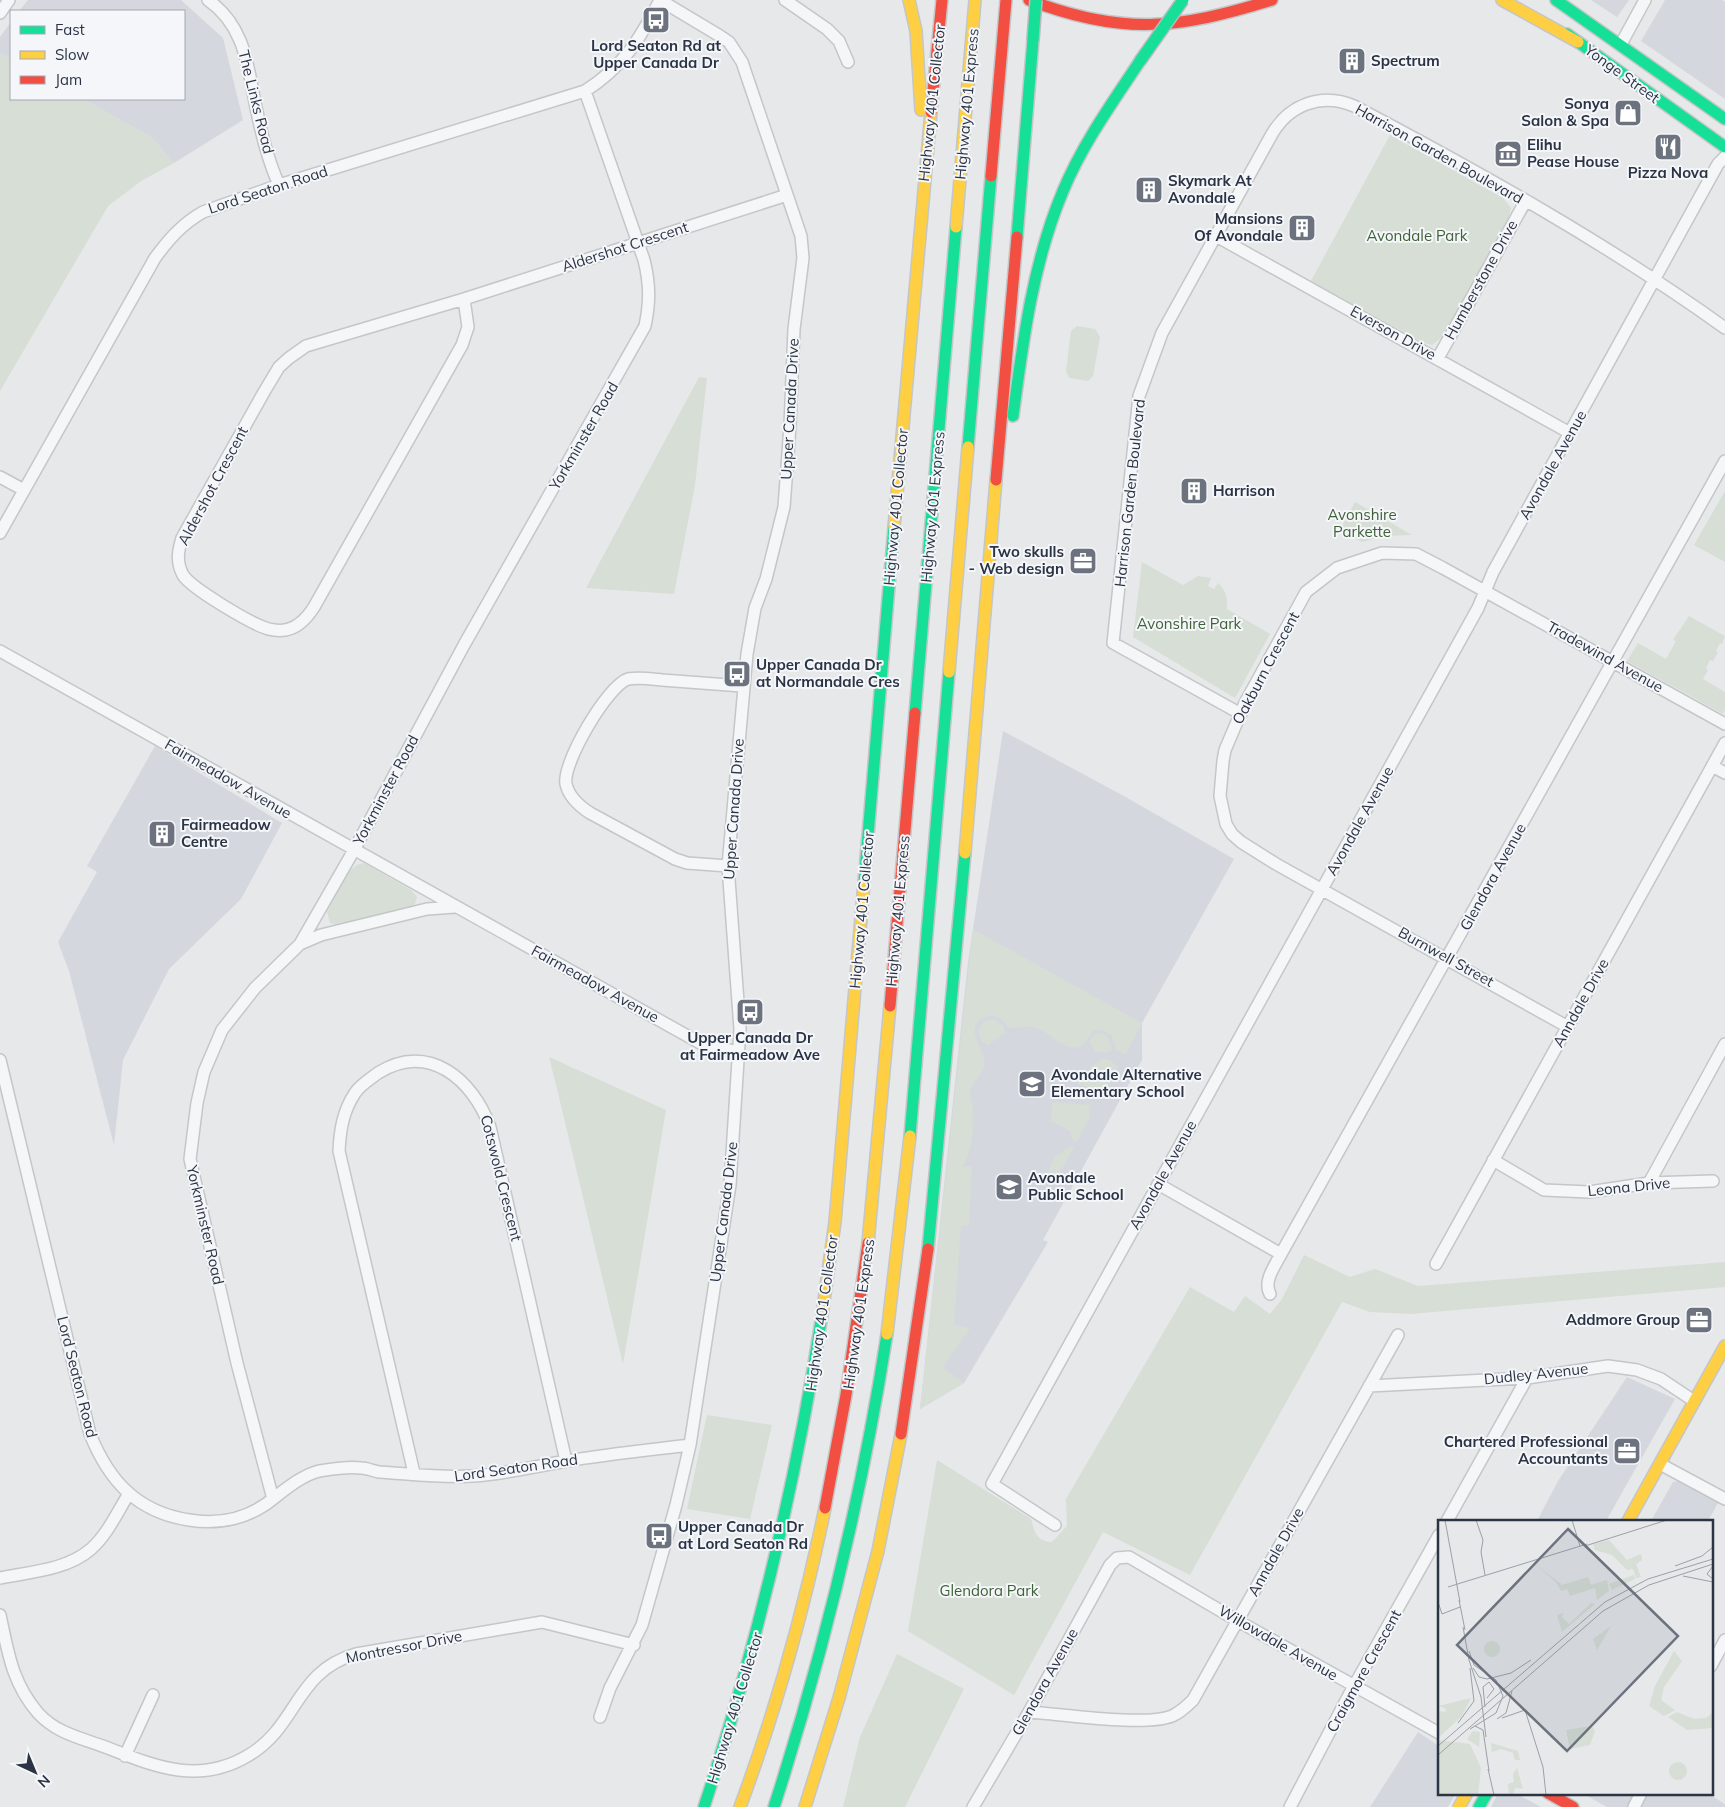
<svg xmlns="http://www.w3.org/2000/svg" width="1725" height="1807" font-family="Mulish,sans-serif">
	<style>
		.built { fill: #d4d7dd }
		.green { fill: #d6ded6 }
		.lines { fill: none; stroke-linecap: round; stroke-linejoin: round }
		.street-casing { stroke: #c4c6c8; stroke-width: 14 }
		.fast-casing { stroke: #c4c6c8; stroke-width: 14 }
		.slow-casing { stroke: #c4c6c8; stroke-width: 14 }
		.jam-casing { stroke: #c4c6c8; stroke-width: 14 }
		.street { stroke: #f5f6f7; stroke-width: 11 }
		.fast { stroke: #16e098; stroke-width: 11 }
		.slow { stroke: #ffcf43; stroke-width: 11 }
		.jam { stroke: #f24e42; stroke-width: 11 }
		.fast-bridge-casing { stroke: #b8bbbf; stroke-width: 14; stroke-linecap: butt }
		.fast-bridge { stroke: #16e098; stroke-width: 11 }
		.labels { text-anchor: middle; stroke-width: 4; stroke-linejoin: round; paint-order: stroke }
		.poi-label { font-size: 15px; font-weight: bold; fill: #2b3445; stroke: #f4f6f9; text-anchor: start }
		.street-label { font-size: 15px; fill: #2b3445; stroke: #f4f6f9 }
		.park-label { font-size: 15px; fill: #3f6138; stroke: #f4f6f9 }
		.inset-road { fill: none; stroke: #9ba0a8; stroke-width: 1 }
		.view { fill: #6c737f; fill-opacity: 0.15; stroke: #6c737f; stroke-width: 2.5 }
		.inset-edge { fill: none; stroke: #2b3445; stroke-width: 2.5 }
	</style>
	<rect width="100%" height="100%" fill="#e6e8ea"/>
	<path class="built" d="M28,0H181L223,38L243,120L174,163L151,137L83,99H184V11H19Z
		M1591,0H1629L1617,17Z
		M1665,0H1722L1725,2V99L1641,41Z
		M11,22V59L0,53V37Z
		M1003,731L1122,795L1234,859L1142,1023V1060L1043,1240L1048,1242L964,1383L920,1409L968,962Z
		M155,746L282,823L241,899L169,969L123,1060L114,1145L69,971L58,942L97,872L87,866Z
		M1627,1377L1675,1399L1606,1521H1537L1558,1481Z
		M1678,1481L1718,1503L1708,1521H1651L1673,1482Z
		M1418,1732L1439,1746V1793H1456L1448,1807H1370Z
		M1498,1793H1515L1541,1807H1491Z
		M1582,1793H1707L1725,1804V1807H1607Z"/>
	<path class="green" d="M0,53L11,59V99H83L151,137L174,163L141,181L108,206L0,391Z
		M1390,135L1503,198L1511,208L1509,217L1441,338L1432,345L1424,343L1311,281Z
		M1077,326L1095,329L1100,337L1093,376L1088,381L1069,378L1066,371L1071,331Z
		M699,377L707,378L695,485L674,594L586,588Z
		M1725,491V562L1694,545Z
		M1355,502L1412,535L1383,536L1362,542L1340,530Z
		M1142,562L1183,585L1198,576L1211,578L1208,586L1214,589L1218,583C1226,590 1228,599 1227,609L1270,634L1235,698L1133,637Z
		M1689,616L1725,636L1722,644L1720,643L1716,651L1718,652L1713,661L1710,660L1706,668L1708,670L1703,679L1725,692V710L1723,714L1627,661L1638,643L1666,659L1676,641L1673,640Z
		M364,863L411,890L417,897L415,904L406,910L336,924L330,923L327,912C335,897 345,865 364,863Z
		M973,929L1142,1023L1125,1055L1116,1050L1112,1036L1103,1030L1093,1031C1089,1036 1086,1043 1081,1046C1066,1054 1050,1032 1036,1028C1027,1026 1018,1028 1009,1028C1005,1023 1001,1017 994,1016C989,1015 984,1017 980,1020C965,1033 987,1050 984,1066C982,1076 972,1081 970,1092C969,1099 973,1105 973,1111C974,1129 972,1151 963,1166L972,1167L969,1226H961L954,1325L970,1328L943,1367L964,1383L920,1409Z
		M993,1019L1003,1025L1005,1033L988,1045L981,1041L978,1030L983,1022Z
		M1101,1033L1108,1037L1112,1050L1106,1053L1095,1051L1089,1042L1095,1034Z
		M549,1057L666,1110L623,1364L558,1093Z
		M1102,1059L1110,1060L1118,1067L1107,1088H1103L1100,1093L1084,1092L1085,1086L1078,1085V1077L1087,1074L1091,1067Z
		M1052,1102L1091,1105L1089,1119L1077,1142L1073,1141L1070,1131L1051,1121Z
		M1071,1146L1074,1147L1053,1185H1047C1049,1161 1051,1158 1071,1146Z
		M1304,1255L1350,1277L1375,1269L1418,1286L1725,1262V1287L1411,1314L1370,1312L1342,1302L1190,1575L1103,1532L1014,1695L908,1631L937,1460L1031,1519C1035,1533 1036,1541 1052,1542L1067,1526L1066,1499L1190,1287L1234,1312L1245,1296L1270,1314L1282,1299Z
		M707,1415L772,1425L750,1519L687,1509Z
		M897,1654L964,1689L905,1807H843L860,1737Z"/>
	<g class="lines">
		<defs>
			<path id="street" d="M208,0C247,27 248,71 257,112C262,136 269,163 279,185
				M785,0L827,29L839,41L848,62
				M0,13L9,0
				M1621,44L1645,0
				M1216,236L1570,433
				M464,299L306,346L289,358L279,367L264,392L182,538C178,551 176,562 183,575C191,588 247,621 263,627C269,630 279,631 285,630C298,628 307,618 314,607L462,345L468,327L464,299L787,195
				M1438,358L1525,202
				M0,477L24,490
				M0,533L155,258C169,239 182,224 203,212L279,185L585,91C623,67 640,39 660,0L720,36L729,42L742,62L801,236L803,258L794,329L790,426L784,507L766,579L755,608L747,654L728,866L740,1029L730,1185L690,1445L676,1505L642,1625L610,1688L600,1717
				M0,651L700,1043L738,1052
				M1241,714L1113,643L1139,396L1162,333L1272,134C1289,105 1321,92 1354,106C1481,173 1608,244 1725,328
				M1712,766L1725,773
				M728,866L687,863L675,859L590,813C579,806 569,797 566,784C562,763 608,685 628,679C639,677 652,679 662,680C689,682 716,684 742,686
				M300,944L321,935L427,909L455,907
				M1568,1027L1276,864L1241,842L1232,834L1226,824L1220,796L1223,761L1225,750L1245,703L1306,592L1337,568L1382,553L1416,554L1443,568L1725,724
				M0,1060L90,1434C109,1481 137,1512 189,1520C220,1525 250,1518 274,1498C287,1488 303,1475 319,1471C332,1469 348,1466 361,1468C367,1468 373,1471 379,1472C411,1474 442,1478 473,1476C505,1474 536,1466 567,1461C608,1454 649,1450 690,1445
				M1493,1160L1544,1190L1589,1192L1649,1183L1713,1181
				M1649,1183L1725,1044
				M1158,1184L1281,1254
				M1436,1264L1725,743
				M1270,1294C1263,1281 1275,1266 1281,1254L1725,461
				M1369,1386L1527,1378L1608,1366L1637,1370L1661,1379L1694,1401
				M1660,1464L1725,1499
				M414,1473L339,1151C340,1130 343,1111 355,1093C360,1085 370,1079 378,1073C429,1041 473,1080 490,1127L566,1461
				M273,1499L237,1363L190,1159L197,1103L204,1072L222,1030L255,988L300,944L354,850L464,645L645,326C650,302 650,284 644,260L585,91
				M1447,1521L1527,1378
				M1055,1525L992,1484L1478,608L1493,572L1718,164L1725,157
				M0,1578C30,1572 67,1570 91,1549C107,1535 117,1513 128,1495
				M0,1615C8,1652 12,1683 38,1713C57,1734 82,1738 108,1748C156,1767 200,1785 249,1755C298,1726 295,1671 356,1654L542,1622L634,1645
				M1711,1666L1725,1640
				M1029,1712C1063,1714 1144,1727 1172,1716C1181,1712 1187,1706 1193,1700L1398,1335
				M125,1756L153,1695
				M973,1807L1029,1712L1110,1565L1117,1558L1129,1557L1238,1621L1439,1733
				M1290,1807L1349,1695L1439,1535
				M1634,1807L1641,1793"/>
			<path id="fast" d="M1556,0L1725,119
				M1567,34L1725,147
				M1017,237L1033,40
				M1013,416C1023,340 1033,262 1063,191C1082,145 1112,103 1140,61
				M968,447L991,176
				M915,713L956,227
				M864,883L894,527
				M910,1136L949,672
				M928,1249L965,853
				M704,1807C757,1646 796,1482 822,1315
				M774,1807C824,1652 862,1495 887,1334
				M1479,1807L1487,1793"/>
			<path id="slow" d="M909,0L916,31L921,110
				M1502,0L1578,42
				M956,227L975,0
				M894,527L931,112
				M949,672L968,447
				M965,853L996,480
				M868,1243L890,1006
				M822,1315L835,1222L864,883
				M887,1334L910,1136
				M1628,1521L1725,1346
				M740,1807C776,1710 804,1610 825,1508
				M805,1807L839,1698L878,1551L901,1434
				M1459,1807L1467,1793"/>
			<path id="jam" d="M1029,0C1123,36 1178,29 1272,0
				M931,112L942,0
				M991,176L1006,0
				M996,480L1017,237
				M890,1006L915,713
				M901,1434L928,1249
				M825,1508L846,1395L868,1243
				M1548,1793L1573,1807"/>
		</defs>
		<use href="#street" class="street-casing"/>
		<use href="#fast" class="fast-casing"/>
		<use href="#slow" class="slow-casing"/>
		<use href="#jam" class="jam-casing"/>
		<use href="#street" class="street"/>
		<use href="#fast" class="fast"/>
		<use href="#slow" class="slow"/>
		<use href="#jam" class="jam"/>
		<defs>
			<path id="fast-bridge" d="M1033,40L1036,0
				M1140,61L1183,0"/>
		</defs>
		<use href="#fast-bridge" class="fast-bridge-casing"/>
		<use href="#fast-bridge" class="fast-bridge"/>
	</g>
	<defs>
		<symbol id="bus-square" viewBox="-11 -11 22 22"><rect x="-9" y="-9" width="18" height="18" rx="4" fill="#6c737f" stroke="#f4f6f9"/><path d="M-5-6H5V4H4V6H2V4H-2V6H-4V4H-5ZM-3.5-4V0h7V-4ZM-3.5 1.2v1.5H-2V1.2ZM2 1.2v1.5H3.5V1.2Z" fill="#fff"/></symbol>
		<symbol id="building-square" viewBox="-11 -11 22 22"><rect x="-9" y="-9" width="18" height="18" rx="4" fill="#6c737f" stroke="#f4f6f9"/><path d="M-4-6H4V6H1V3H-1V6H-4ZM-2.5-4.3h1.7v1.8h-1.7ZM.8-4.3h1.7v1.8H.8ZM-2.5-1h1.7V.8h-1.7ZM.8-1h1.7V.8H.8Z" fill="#fff"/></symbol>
		<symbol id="shop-square" viewBox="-11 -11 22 22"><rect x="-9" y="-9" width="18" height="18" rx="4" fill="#6c737f" stroke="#f4f6f9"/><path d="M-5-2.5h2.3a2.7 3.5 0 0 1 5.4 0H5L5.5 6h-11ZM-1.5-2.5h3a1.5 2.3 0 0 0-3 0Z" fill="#fff"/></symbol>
		<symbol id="restaurant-square" viewBox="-11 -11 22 22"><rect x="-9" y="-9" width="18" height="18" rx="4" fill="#6c737f" stroke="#f4f6f9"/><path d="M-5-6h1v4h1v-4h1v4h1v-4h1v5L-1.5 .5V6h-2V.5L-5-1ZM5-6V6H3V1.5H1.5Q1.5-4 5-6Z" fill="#fff"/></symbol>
		<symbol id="museum-square" viewBox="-11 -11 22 22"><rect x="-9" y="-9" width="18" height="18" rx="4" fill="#6c737f" stroke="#f4f6f9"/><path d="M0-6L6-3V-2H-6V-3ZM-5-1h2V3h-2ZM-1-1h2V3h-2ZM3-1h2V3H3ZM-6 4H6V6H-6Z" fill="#fff"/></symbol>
		<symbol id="office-square" viewBox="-11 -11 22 22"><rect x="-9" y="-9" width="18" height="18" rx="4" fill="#6c737f" stroke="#f4f6f9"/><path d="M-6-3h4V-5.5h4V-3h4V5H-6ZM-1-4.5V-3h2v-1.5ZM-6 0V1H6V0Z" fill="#fff"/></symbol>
		<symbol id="school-square" viewBox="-11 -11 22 22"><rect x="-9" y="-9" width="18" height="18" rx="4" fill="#6c737f" stroke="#f4f6f9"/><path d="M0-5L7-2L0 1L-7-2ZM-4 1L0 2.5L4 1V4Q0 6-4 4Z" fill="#fff"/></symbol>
	</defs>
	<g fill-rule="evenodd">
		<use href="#bus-square" x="640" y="4" width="32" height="32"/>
		<use href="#building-square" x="1336" y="45" width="32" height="32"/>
		<use href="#shop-square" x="1612" y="97" width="32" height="32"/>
		<use href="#restaurant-square" x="1652" y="131" width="32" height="32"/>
		<use href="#museum-square" x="1492" y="138" width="32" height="32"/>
		<use href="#building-square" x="1133" y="174" width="32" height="32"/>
		<use href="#building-square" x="1286" y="212" width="32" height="32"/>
		<use href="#building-square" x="1178" y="475" width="32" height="32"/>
		<use href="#office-square" x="1067" y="545" width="32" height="32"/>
		<use href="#bus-square" x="721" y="658" width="32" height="32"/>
		<use href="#building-square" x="146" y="818" width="32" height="32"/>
		<use href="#bus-square" x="734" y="996" width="32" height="32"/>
		<use href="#school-square" x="1016" y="1068" width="32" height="32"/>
		<use href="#school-square" x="993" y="1171" width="32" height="32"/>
		<use href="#office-square" x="1683" y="1304" width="32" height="32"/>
		<use href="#office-square" x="1611" y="1435" width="32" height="32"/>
		<use href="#bus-square" x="643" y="1520" width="32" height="32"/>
	</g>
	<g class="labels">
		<g class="poi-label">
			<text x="656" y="51" text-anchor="middle">Lord Seaton Rd at<tspan x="656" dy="17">Upper Canada Dr</tspan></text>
			<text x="1371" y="66">Spectrum</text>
			<text x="1609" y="109" text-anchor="end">Sonya<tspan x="1609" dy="17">Salon &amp; Spa</tspan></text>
			<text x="1527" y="150">Elihu<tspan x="1527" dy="17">Pease House</tspan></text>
			<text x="1668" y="178" text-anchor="middle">Pizza Nova</text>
			<text x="1168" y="186">Skymark At<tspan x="1168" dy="17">Avondale</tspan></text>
			<text x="1283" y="224" text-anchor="end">Mansions<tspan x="1283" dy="17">Of Avondale</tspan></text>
			<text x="1213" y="496">Harrison</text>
			<text x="1064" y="557" text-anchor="end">Two skulls<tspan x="1064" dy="17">- Web design</tspan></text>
			<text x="756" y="670">Upper Canada Dr<tspan x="756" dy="17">at Normandale Cres</tspan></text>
			<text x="181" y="830">Fairmeadow<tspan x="181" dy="17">Centre</tspan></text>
			<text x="750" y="1043" text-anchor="middle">Upper Canada Dr<tspan x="750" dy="17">at Fairmeadow Ave</tspan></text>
			<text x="1051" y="1080">Avondale Alternative<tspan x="1051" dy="17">Elementary School</tspan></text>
			<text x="1028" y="1183">Avondale<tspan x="1028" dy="17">Public School</tspan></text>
			<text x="1680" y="1325" text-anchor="end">Addmore Group</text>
			<text x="1608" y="1447" text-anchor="end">Chartered Professional<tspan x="1608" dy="17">Accountants</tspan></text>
			<text x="678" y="1532">Upper Canada Dr<tspan x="678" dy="17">at Lord Seaton Rd</tspan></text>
		</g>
		<g class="street-label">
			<text transform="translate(1622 74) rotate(36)" y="5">Yonge Street</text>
			<text transform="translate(256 102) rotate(76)" y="5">The Links Road</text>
			<text transform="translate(932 103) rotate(-84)" y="5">Highway 401 Collector</text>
			<text transform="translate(967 104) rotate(-85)" y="5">Highway 401 Express</text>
			<text transform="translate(1439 154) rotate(29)" y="5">Harrison Garden Boulevard</text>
			<text transform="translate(268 190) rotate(-18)" y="5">Lord Seaton Road</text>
			<text transform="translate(625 247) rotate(-18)" y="5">Aldershot Crescent</text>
			<text transform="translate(1481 280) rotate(-61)" y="5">Humberstone Drive</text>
			<text transform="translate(1393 333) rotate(29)" y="5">Everson Drive</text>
			<text transform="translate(790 409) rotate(-87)" y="5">Upper Canada Drive</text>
			<text transform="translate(584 436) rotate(-60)" y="5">Yorkminster Road</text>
			<text transform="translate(1553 465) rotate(-61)" y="5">Avondale Avenue</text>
			<text transform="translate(213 486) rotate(-62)" y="5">Aldershot Crescent</text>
			<text transform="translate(1130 493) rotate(-84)" y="5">Harrison Garden Boulevard</text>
			<text transform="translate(896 507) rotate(-85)" y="5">Highway 401 Collector</text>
			<text transform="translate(933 507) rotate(-85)" y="5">Highway 401 Express</text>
			<text transform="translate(1605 657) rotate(29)" y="5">Tradewind Avenue</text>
			<text transform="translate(1266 668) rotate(-62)" y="5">Oakburn Crescent</text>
			<text transform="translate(228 779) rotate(30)" y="5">Fairmeadow Avenue</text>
			<text transform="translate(386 790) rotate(-62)" y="5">Yorkminster Road</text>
			<text transform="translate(734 809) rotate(-86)" y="5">Upper Canada Drive</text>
			<text transform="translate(1360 821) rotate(-61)" y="5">Avondale Avenue</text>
			<text transform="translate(1493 877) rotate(-61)" y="5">Glendora Avenue</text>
			<text transform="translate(862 910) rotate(-85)" y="5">Highway 401 Collector</text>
			<text transform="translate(898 911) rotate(-85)" y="5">Highway 401 Express</text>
			<text transform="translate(1446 957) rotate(29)" y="5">Burnwell Street</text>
			<text transform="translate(595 984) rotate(29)" y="5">Fairmeadow Avenue</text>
			<text transform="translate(1581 1003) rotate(-61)" y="5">Anndale Drive</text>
			<text transform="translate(1163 1175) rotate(-61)" y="5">Avondale Avenue</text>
			<text transform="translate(501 1178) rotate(76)" y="5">Cotswold Crescent</text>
			<text transform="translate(1629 1187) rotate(-6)" y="5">Leona Drive</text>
			<text transform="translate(724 1212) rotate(-83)" y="5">Upper Canada Drive</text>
			<text transform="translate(205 1225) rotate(77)" y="5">Yorkminster Road</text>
			<text transform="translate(822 1313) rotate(-82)" y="5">Highway 401 Collector</text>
			<text transform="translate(859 1314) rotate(-82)" y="5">Highway 401 Express</text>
			<text transform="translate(1536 1374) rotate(-6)" y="5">Dudley Avenue</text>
			<text transform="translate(77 1377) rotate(76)" y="5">Lord Seaton Road</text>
			<text transform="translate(516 1468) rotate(-8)" y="5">Lord Seaton Road</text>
			<text transform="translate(1276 1552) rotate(-61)" y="5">Anndale Drive</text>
			<text transform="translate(1278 1643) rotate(30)" y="5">Willowdale Avenue</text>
			<text transform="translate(404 1647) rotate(-11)" y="5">Montressor Drive</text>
			<text transform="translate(1364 1671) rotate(-61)" y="5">Craigmore Crescent</text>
			<text transform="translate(1045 1682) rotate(-61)" y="5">Glendora Avenue</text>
			<text transform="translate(735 1708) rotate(-73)" y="5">Highway 401 Collector</text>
		</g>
		<g class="park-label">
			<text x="1417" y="241">Avondale Park</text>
			<text x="1362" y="520">Avonshire<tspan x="1362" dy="17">Parkette</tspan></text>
			<text x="1189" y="629">Avonshire Park</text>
			<text x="989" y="1596">Glendora Park</text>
		</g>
	</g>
	<g transform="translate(1438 1520)">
		<rect width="275" height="275" fill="#e6e8ea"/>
		<path d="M171,20L189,40L203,34L204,40L198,44L203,57L198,58L195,49L189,50L174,35L157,30L155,24ZM96,43L124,65L150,57L153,65L169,60L171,71L159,80L157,68L132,76L129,69L123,71L118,62ZM196,55L197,59L174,70L171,64ZM153,83L157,84L124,112L119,95L126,93L124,97L131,104ZM173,106L161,127L159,130L155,119ZM46 129a8 8 0 1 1 16 0a8 8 0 1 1-16 0ZM236,131L244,141L226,167L223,180L237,190L226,196L211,186L217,166ZM33,178L24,196L0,218L1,191L8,192L7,188L0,186ZM239,192L256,199L268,198L275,192V208L249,210L230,197ZM154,206L157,211L152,225L132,229L128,210ZM35,211L42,212L41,227L29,219ZM0,220L32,224L43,248L40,275H0ZM53,223L80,231L82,240H77L75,233L63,229L54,232ZM231 251a9 9 0 1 1 18 0a9 9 0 1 1-18 0ZM79,248L85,269L77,268L75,275H71L70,264L76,262L75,254Z" fill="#d6ded6"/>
		<path class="inset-road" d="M7,0L22,82M38,0L45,20L43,32L47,55M134,0L142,26M147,26L229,0M237,46L264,36L275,27M275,46L269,54L275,59M245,56L275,62M10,67L149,24M21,80L27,110M0,82L4,94L22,87M25,107L31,140L43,177L48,217M31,131L36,145L58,160L65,176L58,193L32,209M35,148L41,157L49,159L73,153L93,140M47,187L45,167L51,162L56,169L49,178M64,198L87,190L105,247L108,275M59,199L68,193L74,171M20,203L36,181L32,148M37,206L45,210L51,251M0,226L167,82L210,59L275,39M0,235L165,91L211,65L275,44M50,249L56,275"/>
		<path class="view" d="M130,9L240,116L129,231L19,125Z"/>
		<rect width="275" height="275" class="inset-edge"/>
	</g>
	<rect x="10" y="10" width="175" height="90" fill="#f4f6f9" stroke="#a4a8b1"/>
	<rect x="20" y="26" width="25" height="8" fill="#16e098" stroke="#a4a8b1"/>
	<text x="55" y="35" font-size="15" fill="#2b3445">Fast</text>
	<rect x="20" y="51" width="25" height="8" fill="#ffcf43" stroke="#a4a8b1"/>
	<text x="55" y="60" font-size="15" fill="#2b3445">Slow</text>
	<rect x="20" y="76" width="25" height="8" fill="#f24e42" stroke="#a4a8b1"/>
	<text x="55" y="85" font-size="15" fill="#2b3445">Jam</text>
	<g transform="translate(35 1772) rotate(136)" stroke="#f4f6f9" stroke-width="4" paint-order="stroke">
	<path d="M0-4L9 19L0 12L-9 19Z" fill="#2b3445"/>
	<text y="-8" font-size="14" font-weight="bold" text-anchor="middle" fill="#2b3445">N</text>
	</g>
</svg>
